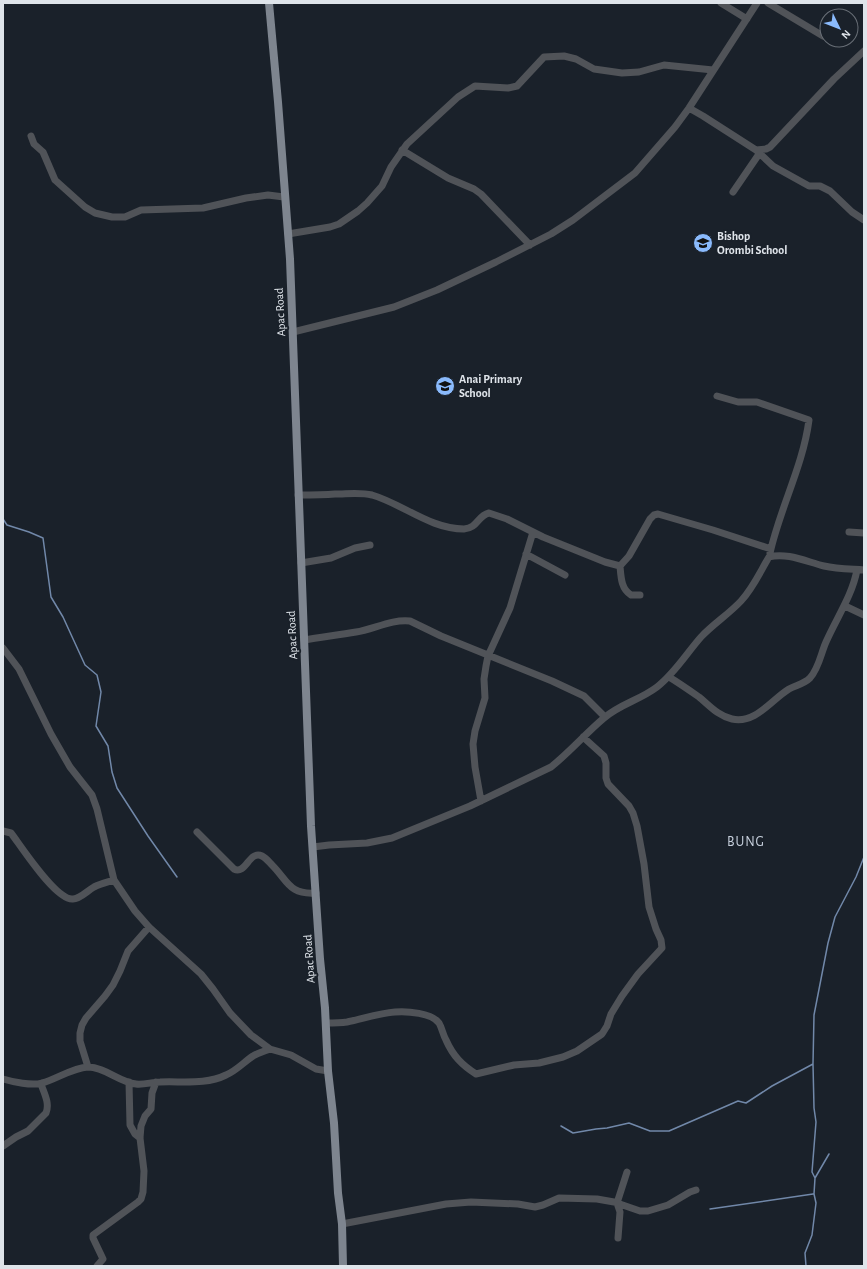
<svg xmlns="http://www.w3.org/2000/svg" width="867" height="1269" font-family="'Alegreya Sans',sans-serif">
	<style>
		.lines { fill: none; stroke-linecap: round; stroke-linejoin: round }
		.stream { stroke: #7188a9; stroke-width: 1.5 }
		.minor { stroke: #505358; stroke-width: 7 }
		.major { stroke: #7e858f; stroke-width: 8 }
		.labels { text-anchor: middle; stroke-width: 4; stroke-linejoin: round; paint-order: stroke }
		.poi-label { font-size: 12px; font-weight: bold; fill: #dfe4ea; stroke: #1a212a; text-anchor: start }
		.street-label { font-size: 12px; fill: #dfe4ea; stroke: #1a212a }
		.quarter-label { font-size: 14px; letter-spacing: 1px; fill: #c6cfdc; stroke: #1a212a }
	</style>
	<rect width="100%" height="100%" fill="#1a212a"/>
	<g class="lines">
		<path class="stream" d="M3,519L7,525L29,532L43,538L51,597L63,617L85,665L97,675L101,692L96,726L108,746L112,772L117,788L148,836L177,877
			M813,1064L814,1015L828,943L835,917L856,877L864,857
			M561,1126L573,1133L596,1129L607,1128L629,1123L650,1131H669L738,1101L746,1103L772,1086L813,1064L814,1108L816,1122L812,1172L815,1178
			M710,1209L813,1194
			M806,1266L805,1253L812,1235L816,1203L814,1194L815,1178L829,1154"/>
		<path class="minor" d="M721,3L747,19
			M768,3L823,36
			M689,108L703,116L756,150L773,166L809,186H820L830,191L852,212L864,220
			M31,136L34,144L43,152L55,180L85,207L95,213L112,217H125L141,210L203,208L246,198L268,195L284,197
			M402,150L448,178L474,189L481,194L530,245
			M756,150L766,149L770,147L834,79L864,51
			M733,192L759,154
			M288,234L330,227L339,224L358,211L367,203L382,186L391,167L407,144L458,97L475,86L508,88L517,86L544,57L564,56L576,59L594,69L622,73L639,72L664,65L713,70
			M293,332L394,307L437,290L496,262L551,234L573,220L635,173L675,127L689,108L757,3
			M717,396L738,402H757L809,420C803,466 780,508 770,553
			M298,495C311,495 323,495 335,494C347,494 360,492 372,495C403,504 430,529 464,529C478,528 477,516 489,513L507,519L543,537L605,562L620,566L629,556L650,519L654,515L658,514L713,530L771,549
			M849,532L864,533
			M526,554L565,575
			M301,563L331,558L355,548L370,545
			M620,566C621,577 621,589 631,595H640
			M845,606L864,615
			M304,640C321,637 339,635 356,632C374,629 392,619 410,621L441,636L552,681L584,696L605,717
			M3,648L19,669L51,734L70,767L92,795L97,809L114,880L135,911L149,927L201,974L213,989L230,1013L251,1035L270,1049L291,1055L316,1069L328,1071
			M669,677C679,683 689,690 699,697C709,705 718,716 732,719C756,724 771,700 789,689C796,685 804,684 810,678C819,668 821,653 826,642C837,617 852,596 857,570
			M481,801L475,767L473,744L475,731L485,698L484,679L486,666L488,656L510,608L533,532
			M3,831L11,833C21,846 56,901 73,899C80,899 87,891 94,887C100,884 108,882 114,880
			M197,832L234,869C246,875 249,850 262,856C266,858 269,862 272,865C288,881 289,895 316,893
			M313,847L329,845L367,843L392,838L470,806L551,767C570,752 586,733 604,718C620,704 640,700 657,687C675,673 686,654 701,637C713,624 729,614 741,601C753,588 760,572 769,557C787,552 807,562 824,566C837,569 851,569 864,570
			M326,1023C333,1023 340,1023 347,1022C362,1019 380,1013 395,1012C407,1011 432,1013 439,1023C442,1028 443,1035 446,1040C453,1056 462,1065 476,1074L514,1065L539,1063L563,1057L577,1051L602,1034L607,1026L611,1014L622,996L638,974L662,948L661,940L656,929L649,907L644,864L637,826L633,813L629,806L608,784L606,778V763L604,756L583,737
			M88,1067L80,1041V1033L82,1025L86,1018L105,996L113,985L120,971L128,951L149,927
			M3,1079C13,1082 32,1086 42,1083C57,1079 72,1068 88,1067C105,1067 119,1082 136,1084C144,1085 152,1082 160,1082C182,1081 206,1085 226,1075C236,1071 244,1062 253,1056C258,1053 265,1051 270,1049
			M129,1082L130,1125L135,1134L140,1138
			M3,1146L16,1137L28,1131L46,1113C50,1103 44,1093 41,1084
			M342,1224L446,1204L471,1202L518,1204L535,1207L543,1205L559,1198L597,1199L614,1202L640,1211H648L668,1205L690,1192L696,1190
			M618,1238L620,1212L617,1203L627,1172
			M97,1266L103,1259L93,1238V1235L138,1202L141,1199L143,1192L144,1171L140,1138L141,1126L145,1116L151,1109L152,1093L156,1082"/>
		<path class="major" d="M269,3L278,102L290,259L311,826L320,959L325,1008L328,1071L334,1123L338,1193L342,1224L343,1266"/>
	</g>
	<defs>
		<symbol id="school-disc" viewBox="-11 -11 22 22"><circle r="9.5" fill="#8abafc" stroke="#1a212a"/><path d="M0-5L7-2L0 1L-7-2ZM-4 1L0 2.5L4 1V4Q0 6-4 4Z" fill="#111"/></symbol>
	</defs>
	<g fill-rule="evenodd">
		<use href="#school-disc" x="692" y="232" width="22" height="22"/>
		<use href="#school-disc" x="434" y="375" width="22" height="22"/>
	</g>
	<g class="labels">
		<g class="poi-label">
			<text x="717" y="240">Bishop<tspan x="717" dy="14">Orombi School</tspan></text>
			<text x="459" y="383">Anai Primary<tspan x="459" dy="14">School</tspan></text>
		</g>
		<g class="street-label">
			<text transform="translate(280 312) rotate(-93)" y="4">Apac Road</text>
			<text transform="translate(292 635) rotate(-93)" y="4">Apac Road</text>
			<text transform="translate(309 959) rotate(-94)" y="4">Apac Road</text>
		</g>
		<g class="quarter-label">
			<text x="746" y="846">BUNG</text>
		</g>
	</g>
	<rect width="867" height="1269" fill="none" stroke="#dfe4ea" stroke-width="8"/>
	<g transform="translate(839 28) rotate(133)"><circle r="19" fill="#1a212a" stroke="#696f77"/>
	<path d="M0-3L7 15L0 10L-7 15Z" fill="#8abafc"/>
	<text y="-6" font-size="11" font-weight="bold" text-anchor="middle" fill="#dfe4ea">N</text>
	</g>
</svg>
